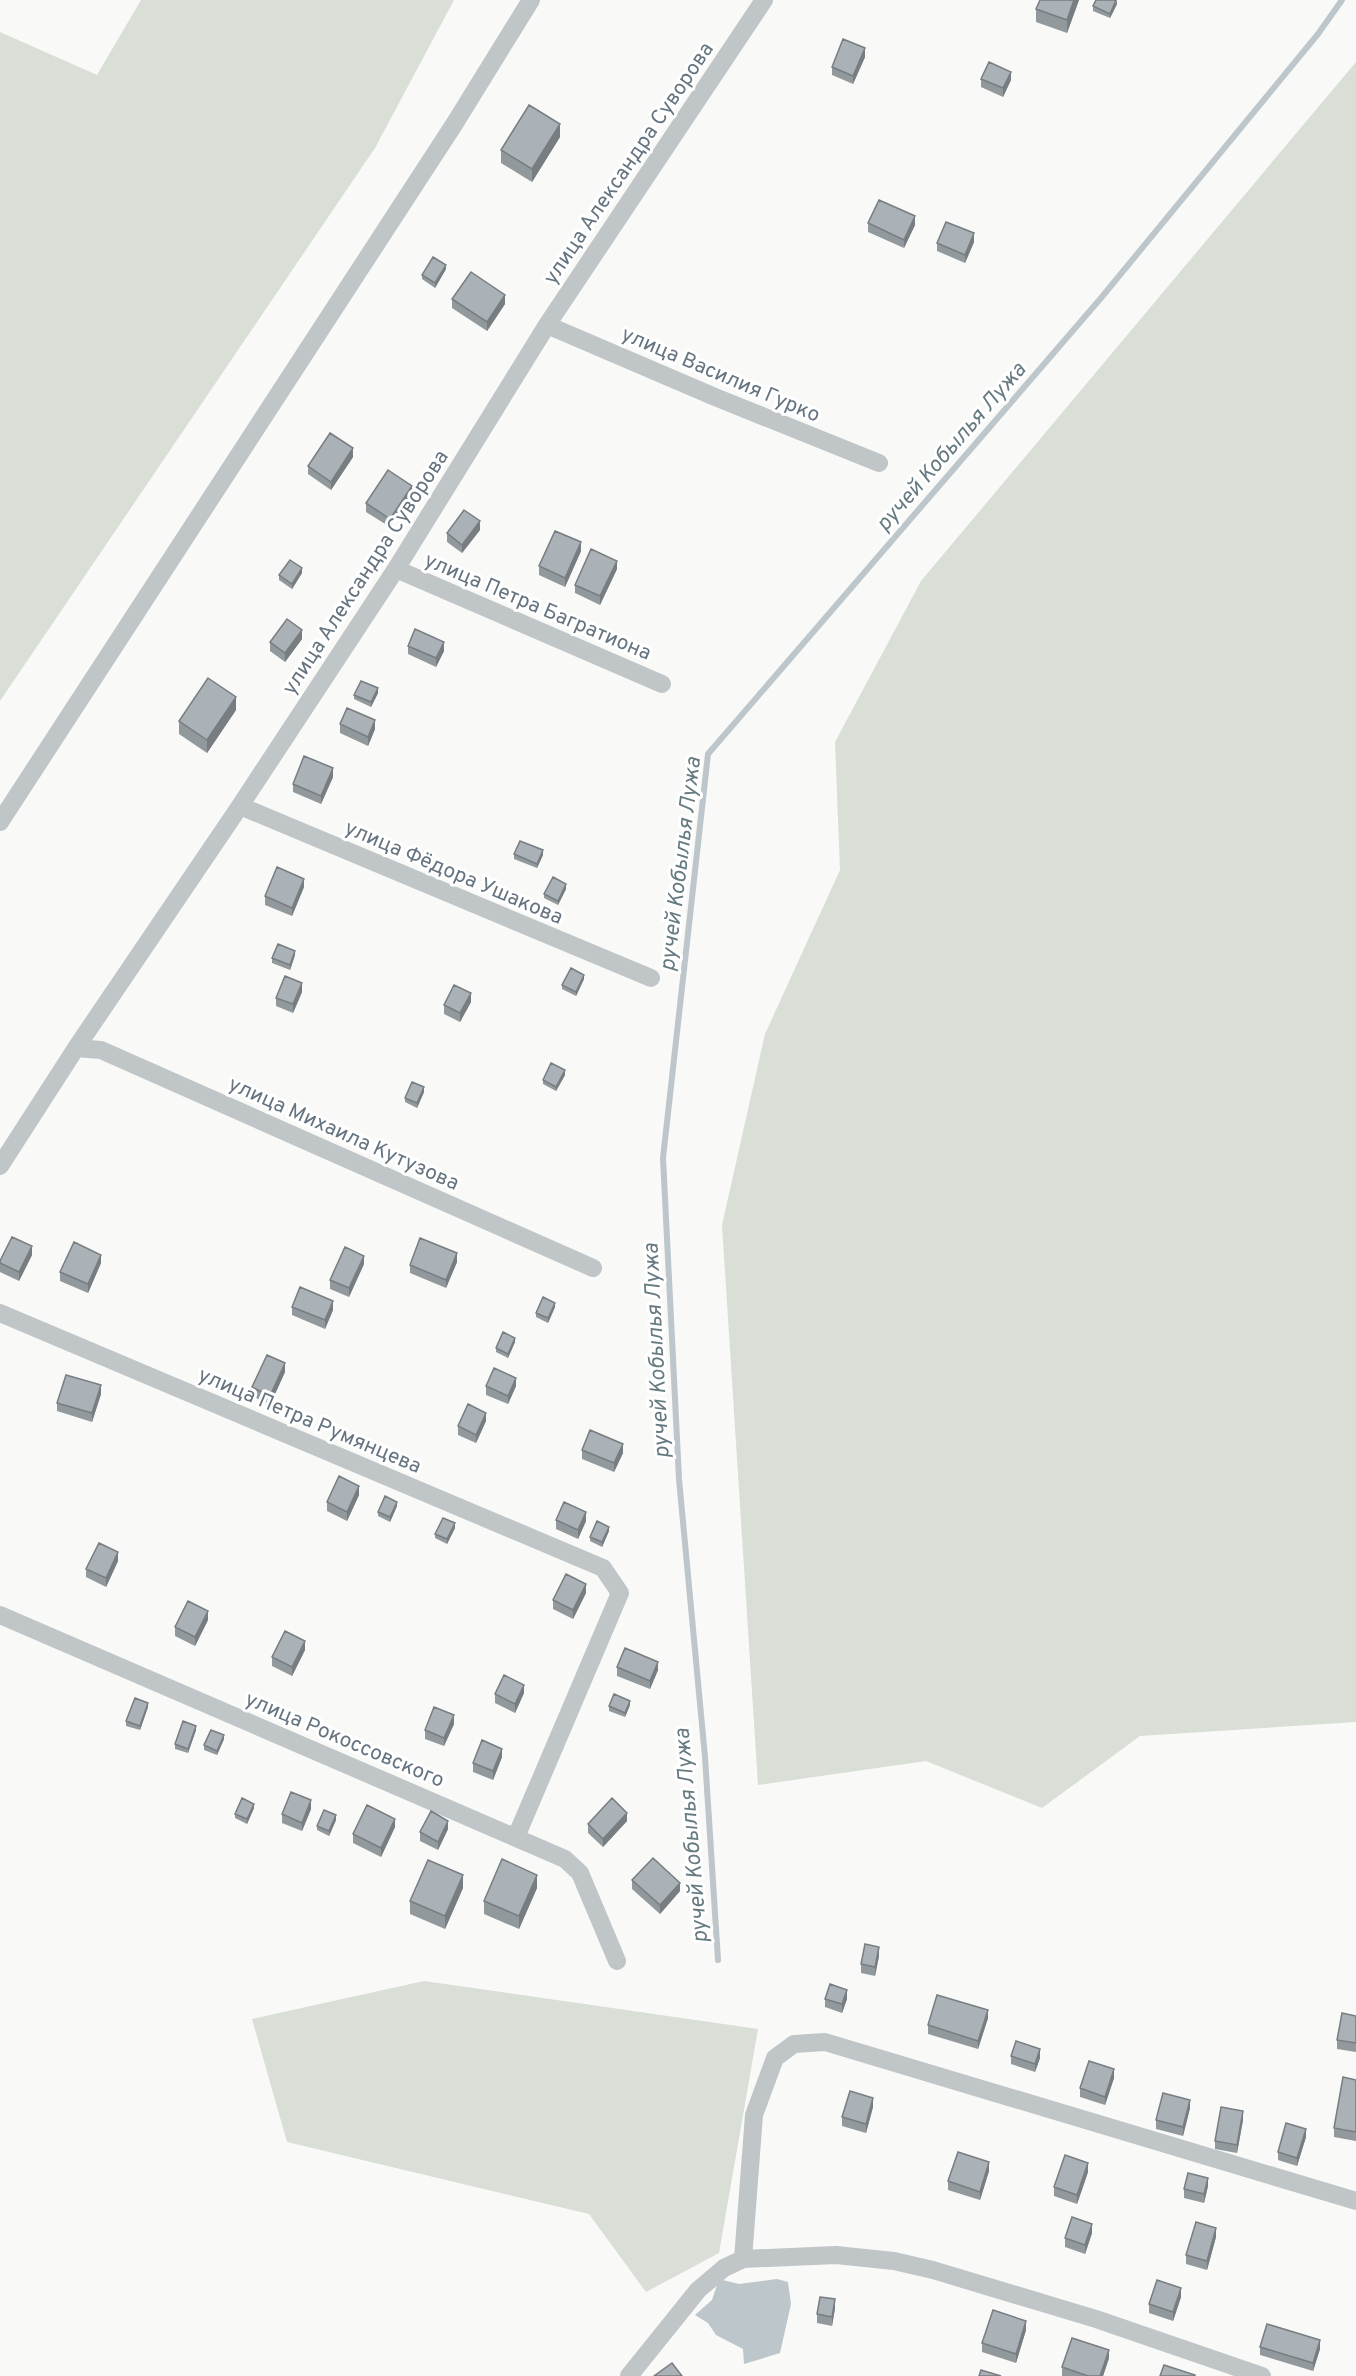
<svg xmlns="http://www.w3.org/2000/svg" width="1356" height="2376" font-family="Overpass,sans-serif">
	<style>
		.green { fill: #d9ded6 }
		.water { fill: #bcc6cb }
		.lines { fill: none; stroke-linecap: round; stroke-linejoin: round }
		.stream { stroke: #bcc6cb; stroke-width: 6 }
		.minor { stroke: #c0c5c8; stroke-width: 18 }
		.wall { fill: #92999d }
		.shaded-wall { fill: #777d80 }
		.building { fill: #aab2b7; stroke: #777d80; stroke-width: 1.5 }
		.labels { text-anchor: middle; stroke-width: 6; stroke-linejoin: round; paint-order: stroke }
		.street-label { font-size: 21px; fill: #667480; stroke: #fff }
		.water-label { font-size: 22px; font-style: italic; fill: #667a81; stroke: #fff }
	</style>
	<rect width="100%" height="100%" fill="#f9f9f7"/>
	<path class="green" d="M141,0H454L375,148L0,701V32L97,75Z
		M1356,62V1722L1140,1736L1042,1808L926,1761L758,1785L722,1225L765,1034L840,870L835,742L921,581Z
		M424,1981L758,2029L719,2253L646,2292L589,2214L287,2142L252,2019Z"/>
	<path class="water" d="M719,2279L739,2284L777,2279L788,2282L791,2304L780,2353L744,2364L743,2349L716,2335L708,2323L695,2315L712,2300Z"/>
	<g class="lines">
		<path class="stream" d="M718,1960L705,1757L679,1479L663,1158L708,754L1101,298L1318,34L1342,0"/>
		<path class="minor" d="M547,325L715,397L879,463
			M396,569L662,684
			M240,806L651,978
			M0,822L455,123L531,0
			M76,1048L101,1050L593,1268
			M0,1166L76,1048L240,806L396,569L547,325L764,0
			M0,1313L603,1568L620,1593L516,1837
			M0,1615L565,1859L580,1873L617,1961
			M743,2259L754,2115L775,2058L794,2044L825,2042L1356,2201
			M629,2376L698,2290L724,2268L743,2259L836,2255L894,2261L933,2270L1096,2319L1262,2376"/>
	</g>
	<path class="wall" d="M1079,0L1067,33L1036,22V9Z
		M1117,4L1110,18L1093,11V6Z
		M865,57L853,84L832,75V67Z
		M981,79L1011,80L1003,97L981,87Z
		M560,137L532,182L501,163V150Z
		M868,223L915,225L904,248L868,232Z
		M974,242L965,263L937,251V243Z
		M446,269L435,288L422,279V275Z
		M452,299L505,304L487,331L452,308Z
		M353,457L331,490L308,474V466Z
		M412,494L390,527L366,512V503Z
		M480,530L462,553L447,542V533Z
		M581,551L565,587L539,575V566Z
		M617,569L600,605L575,593V585Z
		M302,573L292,589L279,580V575Z
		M302,639L285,662L270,651V642Z
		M408,646L444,651L436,667L408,654Z
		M378,693L371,707L354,699V695Z
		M236,710L207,753L179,734V721Z
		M340,724L375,729L368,746L340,733Z
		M333,777L321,804L293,792V784Z
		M514,854L543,855L537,868L514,859Z
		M304,887L292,916L265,905V896Z
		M566,889L558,905L544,898V894Z
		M295,955L290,970L272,963V958Z
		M584,979L576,996L562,989V985Z
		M302,992L293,1013L276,1006V998Z
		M471,1002L460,1022L444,1014V1005Z
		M565,1075L556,1091L543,1084V1080Z
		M424,1092L417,1108L405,1102V1098Z
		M32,1255L19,1281L0,1272V1261Z
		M457,1262L446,1288L410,1273V1265Z
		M101,1263L88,1293L60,1281V1272Z
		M364,1264L349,1297L330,1289V1280Z
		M292,1307L333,1310L325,1329L292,1315Z
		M555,1307L548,1323L536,1317V1313Z
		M515,1342L508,1358L496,1352V1348Z
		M285,1372L270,1405L252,1396V1387Z
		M486,1386H516L508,1404L486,1395Z
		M101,1394L92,1422L57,1411V1403Z
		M486,1421L476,1443L458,1435V1426Z
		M582,1450L623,1453L614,1472L582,1459Z
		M359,1495L347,1521L327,1511V1502Z
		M397,1506L390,1522L378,1516V1512Z
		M556,1520L586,1521L578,1539L556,1529Z
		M455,1528L447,1544L435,1538V1534Z
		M609,1531L602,1547L590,1541V1537Z
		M118,1561L106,1587L86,1577V1569Z
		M586,1593L573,1619L553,1609V1600Z
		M208,1620L195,1646L175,1636V1627Z
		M305,1650L292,1676L272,1666V1657Z
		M617,1667L658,1670L650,1689L617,1676Z
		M524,1693L515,1713L495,1703V1694Z
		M630,1705L625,1717L609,1711V1706Z
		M148,1707L140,1730L126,1726V1721Z
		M454,1724L444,1746L425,1739V1730Z
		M196,1730L188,1753L175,1749V1744Z
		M224,1739L217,1755L204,1750V1745Z
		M502,1757L493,1780L473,1772V1763Z
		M254,1808L247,1824L235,1818V1814Z
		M311,1809L302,1831L282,1823V1814Z
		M336,1820L329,1836L317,1830V1826Z
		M627,1821L603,1847L588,1833V1824Z
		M395,1827L381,1857L353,1843V1834Z
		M448,1829L438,1850L420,1841V1832Z
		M632,1880L680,1891L660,1914L632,1889Z
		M463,1888L445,1929L410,1914V1901Z
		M537,1888L519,1929L484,1914V1901Z
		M879,1956L875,1976L861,1973V1964Z
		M825,1999H847L842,2013L825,2007Z
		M1356,2016V2052L1337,2049V2040Z
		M988,2018L978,2049L928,2034V2025Z
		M1011,2056L1040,2058L1035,2072L1011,2064Z
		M1114,2078L1105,2105L1080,2097V2088Z
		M1356,2080V2141L1334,2137V2128Z
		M873,2107L866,2133L842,2126V2117Z
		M1190,2108L1183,2136L1156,2129V2120Z
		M1243,2120L1237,2153L1215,2149V2141Z
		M1306,2137L1297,2166L1278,2160V2152Z
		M989,2171L980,2200L948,2190V2181Z
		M1088,2172L1077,2204L1054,2196V2187Z
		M1208,2186L1204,2203L1184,2198V2189Z
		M1092,2233L1085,2254L1065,2247V2238Z
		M1216,2237L1207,2270L1186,2264V2255Z
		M1181,2297L1173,2321L1149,2313V2304Z
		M835,2308L832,2326L817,2323V2314Z
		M1026,2330L1016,2363L982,2352V2343Z
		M1260,2347L1320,2349L1313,2371L1260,2355Z
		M1109,2358L1103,2376H1062V2367Z"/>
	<path class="shaded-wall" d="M1074,0H1079L1067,33V20Z
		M1117,0V4L1110,18V14Z
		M865,48V57L853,84V76Z
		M1011,72V80L1003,97V88Z
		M560,124V137L532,182V169Z
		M915,216V225L904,248V240Z
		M974,233V242L965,263V255Z
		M446,265V269L435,288V283Z
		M505,295V304L487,331V322Z
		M353,448V457L331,490V482Z
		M412,486V494L390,527V519Z
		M480,521V530L462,553V545Z
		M581,542V551L565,587V578Z
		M617,561V569L600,605V596Z
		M302,568V573L292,589V584Z
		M302,630V639L285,662V653Z
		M444,642V651L436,667V658Z
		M378,688V693L371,707V702Z
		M236,697V710L207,753V740Z
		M375,720V729L368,746V737Z
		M333,768V777L321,804V796Z
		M543,850V855L537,868V864Z
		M304,879V887L292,916V908Z
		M566,884V889L558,905V901Z
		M295,951V955L290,970V965Z
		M584,975V979L576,996V992Z
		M302,983V992L293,1013V1004Z
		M471,993V1002L460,1022V1013Z
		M565,1070V1075L556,1091V1087Z
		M424,1087V1092L417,1108V1103Z
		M32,1246V1255L19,1281V1272Z
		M457,1253V1262L446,1288V1280Z
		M101,1255V1263L88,1293V1284Z
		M364,1256V1264L349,1297V1288Z
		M333,1301V1310L325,1329V1320Z
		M555,1303V1307L548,1323V1318Z
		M515,1338V1342L508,1358V1354Z
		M285,1363V1372L270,1405V1396Z
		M516,1378V1386L508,1404V1396Z
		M101,1385V1394L92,1422V1413Z
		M486,1413V1421L476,1443V1435Z
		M623,1444V1453L614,1472V1463Z
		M359,1486V1495L347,1521V1512Z
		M397,1502V1506L390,1522V1517Z
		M586,1512V1521L578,1539V1530Z
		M455,1523V1528L447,1544V1539Z
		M609,1527V1531L602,1547V1542Z
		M118,1552V1561L106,1587V1578Z
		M586,1584V1593L573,1619V1610Z
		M208,1611V1620L195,1646V1637Z
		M305,1641V1650L292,1676V1667Z
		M658,1662V1670L650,1689V1681Z
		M524,1685V1693L515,1713V1704Z
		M630,1701V1705L625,1717V1713Z
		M148,1703V1707L140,1730V1726Z
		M454,1715V1724L444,1746V1738Z
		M196,1726V1730L188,1753V1749Z
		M224,1735V1739L217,1755V1751Z
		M502,1749V1757L493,1780V1771Z
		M311,1800V1809L302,1831V1823Z
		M254,1804V1808L247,1824V1819Z
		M627,1813V1821L603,1847V1839Z
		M336,1815V1820L329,1836V1831Z
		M395,1819V1827L381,1857V1848Z
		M448,1821V1829L438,1850V1842Z
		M463,1875V1888L445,1929V1916Z
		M537,1875V1888L519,1929V1916Z
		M680,1883V1891L660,1914V1905Z
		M879,1947V1956L875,1976V1967Z
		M847,1990V1999L842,2013V2004Z
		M988,2010V2018L978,2049V2041Z
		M1040,2049V2058L1035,2072V2064Z
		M1114,2069V2078L1105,2105V2097Z
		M873,2098V2107L866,2133V2124Z
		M1190,2100V2108L1183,2136V2127Z
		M1243,2111V2120L1237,2153V2145Z
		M1306,2129V2137L1297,2166V2158Z
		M989,2162V2171L980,2200V2192Z
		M1088,2163V2172L1077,2204V2195Z
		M1208,2178V2186L1204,2203V2194Z
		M1092,2224V2233L1085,2254V2245Z
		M1216,2228V2237L1207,2270V2261Z
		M1181,2288V2297L1173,2321V2312Z
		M835,2299V2308L832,2326V2317Z
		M1026,2321V2330L1016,2363V2354Z
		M1320,2340V2349L1313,2371V2363Z
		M1109,2350V2358L1103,2376H1100Z"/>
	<path class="building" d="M1040,0H1074L1067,20L1036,9Z
		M1096,0H1116L1110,14L1093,6Z
		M843,39L865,48L853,76L832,67Z
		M989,62L1011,72L1003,88L981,79Z
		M529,105L560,124L532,169L501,150Z
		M879,200L915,216L904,240L868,223Z
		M946,222L974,233L965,255L937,243Z
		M433,257L446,265L435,283L422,275Z
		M471,272L505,295L487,322L452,299Z
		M330,433L353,448L331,482L308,466Z
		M388,470L412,486L390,519L366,503Z
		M464,510L480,521L462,545L447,533Z
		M555,531L581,542L565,578L539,566Z
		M591,549L617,561L600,596L575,585Z
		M290,560L302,568L292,584L279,575Z
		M287,619L302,630L285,653L270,642Z
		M415,629L444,642L436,658L408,646Z
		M208,678L236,697L207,740L179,721Z
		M361,681L378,688L371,702L354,695Z
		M347,708L375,720L368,737L340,724Z
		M304,756L333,768L321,796L293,784Z
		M520,841L543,850L537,864L514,854Z
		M277,867L304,879L292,908L265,896Z
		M553,877L566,884L558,901L544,894Z
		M278,944L295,951L290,965L272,958Z
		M571,968L584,975L576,992L562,985Z
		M285,976L302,983L293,1004L276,998Z
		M454,985L471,993L460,1013L444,1005Z
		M551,1063L565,1070L556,1087L543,1080Z
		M412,1082L424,1087L417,1103L405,1098Z
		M12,1237L32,1246L19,1272L0,1263V1261Z
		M420,1238L457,1253L446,1280L410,1265Z
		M74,1242L101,1255L88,1284L60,1272Z
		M345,1247L364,1256L349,1288L330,1280Z
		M300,1287L333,1301L325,1320L292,1307Z
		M543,1297L555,1303L548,1318L536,1313Z
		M503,1332L515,1338L508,1354L496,1348Z
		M267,1355L285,1363L270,1396L252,1387Z
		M494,1368L516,1378L508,1396L486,1386Z
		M66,1375L101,1385L92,1413L57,1403Z
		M468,1404L486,1413L476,1435L458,1426Z
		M590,1430L623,1444L614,1463L582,1450Z
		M339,1476L359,1486L347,1512L327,1502Z
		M385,1496L397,1502L390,1517L378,1512Z
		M564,1502L586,1512L578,1530L556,1520Z
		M443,1518L455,1523L447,1539L435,1534Z
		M597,1521L609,1527L602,1542L590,1537Z
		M99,1543L118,1552L106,1578L86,1569Z
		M566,1574L586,1584L573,1610L553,1600Z
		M188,1601L208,1611L195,1637L175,1627Z
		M285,1631L305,1641L292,1667L272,1657Z
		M625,1648L658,1662L650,1681L617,1667Z
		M504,1675L524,1685L515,1704L495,1694Z
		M614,1694L630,1701L625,1713L609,1706Z
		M135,1698L148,1703L140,1726L126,1721Z
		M434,1707L454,1715L444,1738L425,1730Z
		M183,1721L196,1726L188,1749L175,1744Z
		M211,1730L224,1735L217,1751L204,1745Z
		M482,1740L502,1749L493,1771L473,1763Z
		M291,1792L311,1800L302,1823L282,1814Z
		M242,1798L254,1804L247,1819L235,1814Z
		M612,1798L627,1813L603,1839L588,1824Z
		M367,1805L395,1819L381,1848L353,1834Z
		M324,1810L336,1815L329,1831L317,1826Z
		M431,1811L448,1821L438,1842L420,1832Z
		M653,1858L680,1883L660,1905L632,1880Z
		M502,1859L537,1875L519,1916L484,1901Z
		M428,1860L463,1875L445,1916L410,1901Z
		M865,1944L879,1947L875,1967L861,1964Z
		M830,1984L847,1990L842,2004L825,1999Z
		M937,1995L988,2010L978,2041L928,2025Z
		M1342,2013L1356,2016V2043L1337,2040Z
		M1016,2041L1040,2049L1035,2064L1011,2056Z
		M1089,2061L1114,2069L1105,2097L1080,2088Z
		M1343,2077L1356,2080V2132L1334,2128Z
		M850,2091L873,2098L866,2124L842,2117Z
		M1163,2093L1190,2100L1183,2127L1156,2120Z
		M1221,2107L1243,2111L1237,2145L1215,2141Z
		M1286,2123L1306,2129L1297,2158L1278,2152Z
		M958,2152L989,2162L980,2192L948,2181Z
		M1065,2155L1088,2163L1077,2195L1054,2187Z
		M1188,2173L1208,2178L1204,2194L1184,2189Z
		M1072,2217L1092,2224L1085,2245L1065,2238Z
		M1196,2222L1216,2228L1207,2261L1186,2255Z
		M1157,2280L1181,2288L1173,2312L1149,2304Z
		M820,2297L835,2299L832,2317L817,2314Z
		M993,2310L1026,2321L1016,2354L982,2343Z
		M1267,2324L1320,2340L1313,2363L1260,2347Z
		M1072,2338L1109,2350L1100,2376H1088L1062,2367Z
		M672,2363L682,2376H654Z
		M1164,2365L1195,2375V2376H1160Z
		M981,2370L1001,2376H979Z"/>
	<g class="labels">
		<g class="street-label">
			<text transform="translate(628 163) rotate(-56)" y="7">улица Александра Суворова</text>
			<text transform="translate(721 374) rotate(23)" y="7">улица Василия Гурко</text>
			<text transform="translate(365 572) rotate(-57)" y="7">улица Александра Суворова</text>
			<text transform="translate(538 606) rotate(23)" y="7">улица Петра Багратиона</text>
			<text transform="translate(454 872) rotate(23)" y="7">улица Фёдора Ушакова</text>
			<text transform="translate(344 1133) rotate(24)" y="7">улица Михаила Кутузова</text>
			<text transform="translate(310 1420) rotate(23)" y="7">улица Петра Румянцева</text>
			<text transform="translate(345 1739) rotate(23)" y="7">улица Рокоссовского</text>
		</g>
		<g class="water-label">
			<text transform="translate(950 446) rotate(-49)" y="8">ручей Кобылья Лужа</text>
			<text transform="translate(679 864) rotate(-83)" y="8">ручей Кобылья Лужа</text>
			<text transform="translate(655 1351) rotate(-93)" y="8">ручей Кобылья Лужа</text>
			<text transform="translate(690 1836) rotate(-95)" y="8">ручей Кобылья Лужа</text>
		</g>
	</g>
</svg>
